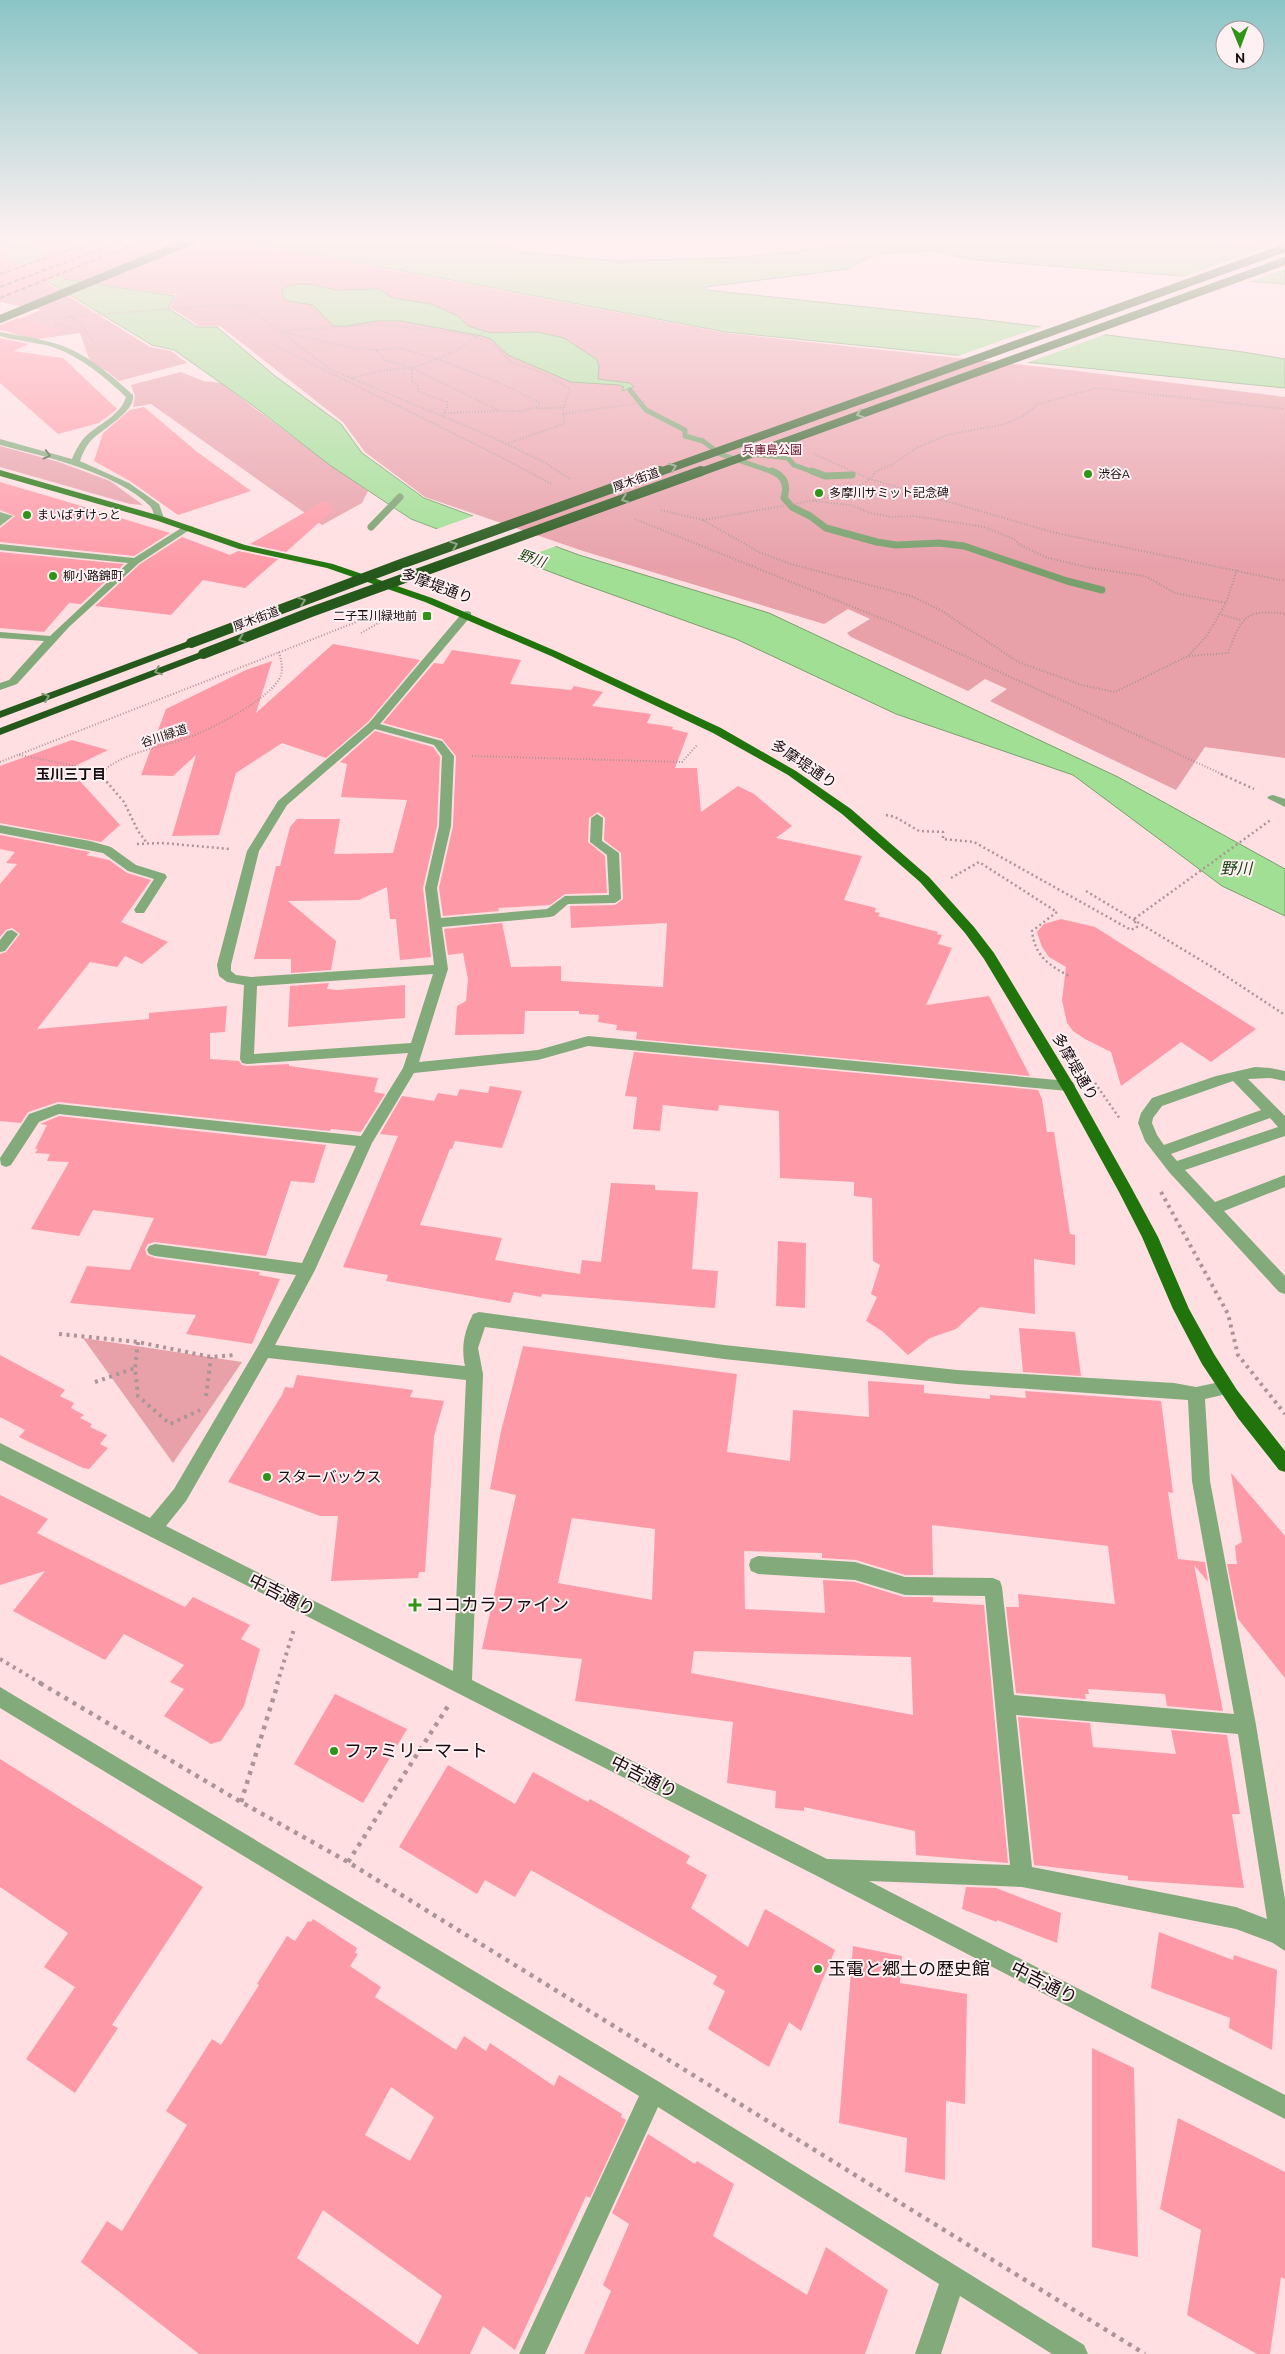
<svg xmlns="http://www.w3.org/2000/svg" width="1285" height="2354" font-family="Ubuntu,'Noto Sans JP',sans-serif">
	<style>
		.green { fill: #e8a0a9 }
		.water { fill: #a0df94; stroke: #77a06c }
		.pier { fill: #ffdfe2 }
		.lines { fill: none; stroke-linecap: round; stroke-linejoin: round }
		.stream-far1 { stroke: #77a06c; stroke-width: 5 }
		.stream { stroke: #77a06c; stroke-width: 7 }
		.building { fill: #fe9aa8; fill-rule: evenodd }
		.path-far3 { stroke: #ad9597; stroke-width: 2; stroke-dasharray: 1 2; stroke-linecap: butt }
		.path-far2 { stroke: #ad9597; stroke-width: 2.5; stroke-dasharray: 2 3; stroke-linecap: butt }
		.path-far1 { stroke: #ad9597; stroke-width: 4; stroke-dasharray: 3 4.5; stroke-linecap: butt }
		.path { stroke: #ad9597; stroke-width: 4.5; stroke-dasharray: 4 5.5; stroke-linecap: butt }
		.minor { fill: #82aa7a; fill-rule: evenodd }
		.major { fill: #21740c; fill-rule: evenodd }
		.highway { fill: #25581b; fill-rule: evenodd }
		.rail { stroke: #7f6b6d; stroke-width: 2; stroke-dasharray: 5 2.5; stroke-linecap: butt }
		.highway-bridge-far1 { stroke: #25581b; stroke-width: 8 }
		.highway-bridge { stroke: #25581b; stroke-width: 10 }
		.oneway { stroke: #879d7c }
		.oneway2 { stroke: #4c5c44 }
		.poi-dot { fill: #2f9417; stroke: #fff1f3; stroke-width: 2 }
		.labels { text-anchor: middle; stroke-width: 4; stroke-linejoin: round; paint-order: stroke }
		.far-park-label { font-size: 12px; fill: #671028; stroke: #fff1f3 }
		.far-poi-label { font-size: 12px; fill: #170d0e; stroke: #fff1f3; text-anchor: start }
		.far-street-label { font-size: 12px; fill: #170d0e; stroke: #fff1f3 }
		.far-water-label { font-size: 14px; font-style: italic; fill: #194311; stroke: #fff1f3 }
		.far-neighbourhood-label { font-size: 14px; font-weight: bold; fill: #170d0e; stroke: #fff1f3 }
		.street-label { font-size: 15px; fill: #170d0e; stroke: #fff1f3 }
		.poi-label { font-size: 15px; fill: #170d0e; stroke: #fff1f3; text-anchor: start }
		.water-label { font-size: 16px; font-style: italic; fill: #194311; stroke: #fff1f3 }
		.near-street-label { font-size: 18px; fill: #170d0e; stroke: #fff1f3 }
		.near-poi-label { font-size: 18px; fill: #170d0e; stroke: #fff1f3; text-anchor: start }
	</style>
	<rect width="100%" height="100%" fill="#ffdfe2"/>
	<path class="green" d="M32,240H219L318,256L726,333L1078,371L1285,397V758L1205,747L1176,790L990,701L1007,689L985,679L968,691L851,637L847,633L870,619L848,609L824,624L583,551L425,497L365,452L343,422L220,326H199L170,307L177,295L65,279Z
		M1190,240H1285V248L1274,247Z
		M0,245L15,263L150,347L171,351L187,363L119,381L107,371L91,364L80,333L31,340L1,329L0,327L41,310L0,302Z
		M181,372L203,381L221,383L329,464L368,491L362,503L322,525L151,404L133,407L135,396L131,385Z
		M0,446L59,462L110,481L143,505L130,504L0,467Z
		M83,1338L242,1362L173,1463Z"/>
	<path class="water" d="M0,240H29L64,279L175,296L168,308L197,327H217L275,376L341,424L362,453L424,498L579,555L769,613L1118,777L1285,869V916L1222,886L1073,775L896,714L736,639L577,582L411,519L331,466L255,407L174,350L152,345L17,263Z
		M229,240H476L532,253L618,261L746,257L886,240H1168L1285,250V284L975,260L931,251L876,254L848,269L706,287L707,290L978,319L1243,352L1285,359V388L726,332L319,255Z
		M302,284L314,285L336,290L379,289L393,298L431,304L458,316L468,326L491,333L537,332L564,338L596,359L599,366L598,379L630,383L634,387L622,391L624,387L619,385L571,382L508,355L491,339L482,336L401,321H376L347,326H333L313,305L288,301L283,297L282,289L288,286Z"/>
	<path class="pier" d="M1270,246L1285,247V269L1246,283L1179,278Z
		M1046,325L1109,333L1024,364L955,357Z
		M476,515L559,545L515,561L434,530Z"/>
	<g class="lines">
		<path class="stream-far1" d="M630,390L646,410L685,430V436L703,441L720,454L776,473
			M749,454L788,458L794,465L816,473"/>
		<path class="stream" d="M772,471C785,476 788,486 784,498L792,507L810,516L826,528L877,542L896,545L939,543L964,546L1067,581L1102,590
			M812,471L825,476L852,475
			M371,527L400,497"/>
	</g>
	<path class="building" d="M82,244L89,264L0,301V272Z
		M18,318L61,330L42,338L0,330V325Z
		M0,338L29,344L13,351L63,358L117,409L99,423L58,434L0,383Z
		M144,407L196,451L251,491L178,515L130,481L94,461L103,433L130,410Z
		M0,482L58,499L170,533L134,556L0,542V528L15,516L0,510Z
		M326,500L333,510L286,552L250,544Z
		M182,537L230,555L238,551L278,559L245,588L203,580L171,615L95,606L140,564Z
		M0,552L124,564L81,604L69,603L44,632L0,628Z
		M333,644L420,660L368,722L326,758L282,743L236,773L219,835L172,836L196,755L173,776L141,775L166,709L246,670L272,661L256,713Z
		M452,650L521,660L510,684L571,690L574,686L603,692L592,706L651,714L647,723L673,727L672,729L688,733L675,768H697L701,812L738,786L754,794L792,826L776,838L862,856L844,900L876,908L875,912L880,913L878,916L938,932L937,934L942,935L938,944L952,948L926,1005L989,996L1030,1076L636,1039L637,1032L616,1030L617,1025L598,1022L599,1015L579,1014V1011H525L524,1034L455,1035L457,1006L466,1001L468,979L463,953L448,955L444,929L502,923L511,967L561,966V981L663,987L667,923L571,928L570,906L615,905L623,899L621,853L604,840L605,818L598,812L589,818L588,842L605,856L607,893L565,894L550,905L498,908L499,911L443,916L439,888L453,826L456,756L442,739L383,723L434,663L443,664Z
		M375,731L433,747L440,757L437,826L423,888L431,957L400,960L396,919H390L387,887L359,900L288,901L336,941L331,970L291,973V959H254L276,866H280L290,827L297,819H340L334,854L393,853L407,800L341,797L347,764L340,762Z
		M72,740L108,750L69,769L120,825L101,842L0,823V766Z
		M0,835L90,852L86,855L109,860L127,873L151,880L121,922L168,942L142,964L125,956L117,967L90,962L37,1029L149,1019V1013L227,1006L225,1032L210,1033V1059L239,1061L242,1065L247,1066L289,1064V1066L378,1078L374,1092L385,1094L361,1132L331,1129L330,1131L58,1102L28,1112L21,1123L0,1121V954L6,952L20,934L12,928L6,930L0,937V884L17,864L6,863L15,852L0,849Z
		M1061,919L1095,927L1256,1029L1211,1062L1181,1042L1121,1086L1111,1052L1085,1039L1073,1031L1067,1023L1062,1000L1066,967L1049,957L1042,947L1037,932L1044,924Z
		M329,983L327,989L337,990L405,985V1018L288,1027L290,986Z
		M634,1052L1038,1090L1042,1099L1047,1132H1054L1070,1234L1075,1235V1265L1034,1259L1035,1314L980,1307L956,1329L930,1338L908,1355L882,1331L866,1321L877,1297L871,1294L880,1265L873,1261L872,1198L854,1196V1182L780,1178L779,1111L719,1105L718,1111L663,1105L660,1131L633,1129L637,1097L625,1096Z
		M490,1086L522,1091L502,1148L455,1141L452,1149H450L420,1225L502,1238L495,1260L580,1274L582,1260L601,1262L611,1183L655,1185V1190L698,1192L692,1269L718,1271L715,1308L542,1294L541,1297L514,1292L510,1303L386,1281L388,1275L343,1267L398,1136L380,1134L402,1096L434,1101L438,1093L457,1096L460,1089L488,1093Z
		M59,1116L326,1145L314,1183L291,1181L266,1256L155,1242L148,1244L145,1249L147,1255L155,1258L260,1272L259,1275L280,1279L252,1344L186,1334L196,1315L70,1303L87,1266L130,1270L154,1218L93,1210L79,1236L31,1229L69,1162L47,1161L50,1154L35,1153L38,1149H35L47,1125L40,1124Z
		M778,1241L806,1243L805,1308L776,1306Z
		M1019,1328L1075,1332L1081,1376L1023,1372Z
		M523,1346L737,1374L727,1452L790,1461L793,1410L869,1417L868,1381L924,1385V1393L990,1399V1395L1026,1398L1025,1391L1161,1401L1173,1493L1168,1492L1178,1559L1205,1562L1208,1582L1194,1565L1223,1711L1167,1706L1165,1694L1088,1689L1089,1694H1085L1086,1699L1016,1693L1006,1607H1019L1018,1594L1115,1604L1108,1546L932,1525L933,1575H905L856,1560L822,1558V1553L744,1551L745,1609L825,1613L823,1580L855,1582L904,1597H933V1602L984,1605L1008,1863L916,1855L915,1831L804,1807V1811L775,1808L776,1791L727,1783L733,1722L575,1701L582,1659L482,1649L516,1495L490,1489L501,1431ZM572,1518L655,1529L652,1600L558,1583ZM694,1651L911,1657L913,1715L691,1673Z
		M0,1355L65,1390L60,1396L74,1403L71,1408L84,1415L80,1418L92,1424L90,1427L107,1435L100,1444L108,1448L89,1469L83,1468L19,1437L25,1430L0,1417Z
		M297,1375L413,1390L410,1397L444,1401L434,1436L425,1572H419L418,1578L331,1581L338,1516H320L228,1482L282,1395L285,1387L293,1388Z
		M1231,1473L1285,1536V1678L1238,1619L1227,1564H1237L1235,1546L1242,1542Z
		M0,1495L48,1519L37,1533L185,1607L193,1597L250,1625L241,1639L260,1649L244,1706L221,1741L211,1744L164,1716L184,1689L170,1682L184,1665L124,1634L105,1660L13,1611L45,1571L0,1585Z
		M335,1694L407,1729L363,1803L294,1764Z
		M1018,1717L1090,1723L1093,1747L1176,1754L1171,1730L1227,1735L1240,1814H1232L1244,1888L1128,1880V1876L1034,1865Z
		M0,1759L203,1887L112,2025L118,2028L75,2093L26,2059L75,1987L44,1967L68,1933L0,1887Z
		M448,1765L515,1804L533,1772L588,1802L590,1799L690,1856L686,1863L707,1875L691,1908L748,1947L765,1909L835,1950L801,2031L789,2022L769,2067L708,2029L725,1991L713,1984L717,1976L531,1870L515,1897L485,1880L477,1894L399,1847Z
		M966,1887L996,1888L1061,1913L1057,1943L997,1920V1922L962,1909Z
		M313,1919L357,1948L355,1953L358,1954L350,1966L381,1987L375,1997L456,2050L464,2036L486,2051L490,2043L554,2086L559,2075L622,2114L621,2117L626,2120L590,2198L586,2196L515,2350L483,2326L470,2354H199L81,2262L107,2221L122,2231L187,2125L166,2111L212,2039L221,2045L259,1985L257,1984L287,1936L295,1941L308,1921L311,1922ZM391,2087L434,2117L410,2161L365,2135ZM323,2210L442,2296L418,2345L297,2258Z
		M1159,1932L1233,1960L1234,1955L1277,1970L1272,2050L1229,2028L1230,2018L1151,1988Z
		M853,1946L902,1956L900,1983L967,1994L965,2104L946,2101L945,2180L905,2172L907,2138L839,2123Z
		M1092,2048L1134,2068L1138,2257L1092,2247Z
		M1178,2118L1285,2172V2279L1281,2277L1270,2354H1257L1187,2315L1201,2230L1160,2209Z
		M648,2134L695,2164L697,2161L734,2184L713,2236L807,2295L826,2247L888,2290L865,2354H584L611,2291L603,2285L629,2224L612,2213Z"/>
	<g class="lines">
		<path class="path-far3" d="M70,316L80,324L93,341
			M65,317L220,305L245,306L332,370L492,437L544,462L570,479
			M55,323L70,328
			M281,331L384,324L470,335L493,344L511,362L542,373L570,389L563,408L564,424L505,444
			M283,332L348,347L376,350L385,360L408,367
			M274,345C367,392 462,435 553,485
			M376,350L399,348L437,359
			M437,359L495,381L539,402V406L524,411H500L412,368Z
			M437,359L456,351L485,331
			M352,378L383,370L412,368V381L418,386V391L447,402V408L442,416
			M536,408H563
			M445,413L499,411
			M563,414L646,402
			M814,454L870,479L1052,532L1285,581
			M813,501L851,505L870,513L892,517L914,516L984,527L1014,539L1020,545L1048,558L1091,568L1145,576L1175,593L1226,603
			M661,510L703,520L759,552L791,564L911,596L942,611L1018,662L1082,685L1115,692L1188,656L1206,637L1226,603L1237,570
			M635,519L893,623L1224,775
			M703,520L844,495L870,479L877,471L893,464L918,447L947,435L1005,424L1025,415L1038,404L1096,388L1285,409
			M1219,614L1241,620
			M361,633L389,617H408
			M1189,656L1228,653C1241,618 1245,608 1285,614
			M19,755L102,771
			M472,756L682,762L697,745
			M0,762L369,617
			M99,775C121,752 157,749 187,738C210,730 273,698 281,675C283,666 281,660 279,652"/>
		<path class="path-far2" d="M100,774L124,802L138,831L147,843
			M1221,774L1254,789
			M886,815L895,817L919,831L943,832V839L974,842L1131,930L1137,927L1134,919L1272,819
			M137,844L162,843L230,849
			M951,878L979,862L1057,912L1032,931C1035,957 1050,966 1071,977
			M1086,891L1212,967L1285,1015
			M1095,1083L1120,1119"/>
		<path class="path-far1" d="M1161,1192L1228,1314L1238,1355L1285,1414
			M59,1334L138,1342L211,1357L234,1355
			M138,1342L135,1368L138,1396L170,1424L200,1410
			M95,1382L135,1368
			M206,1396L211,1357
			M0,1659L42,1684
			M277,1684L294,1629"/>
		<path class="path" d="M40,1683L241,1802L348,1862L1145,2354
			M241,1802L278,1683
			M348,1862L448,1706"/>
		<path class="minor" d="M0,332C19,336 38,338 57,344C86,353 111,375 133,395C136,413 99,430 89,443C85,448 82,455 80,461L129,483L159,504L164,518L162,520H156C154,516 153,509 150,506C115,472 46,457 0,445V439L72,459C75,451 79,444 84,438C97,424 120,417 126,397C105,377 81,357 53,347C36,342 17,341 0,336Z
			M0,512L13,516L0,526Z
			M186,525L194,527L139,563L69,627L17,684L0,690V683L9,680L44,641L0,638V632L50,636L128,563L0,550V544L134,558Z
			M467,611L471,612V616L380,724L442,741L454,756L451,826L437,888L441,918L547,909L565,896L609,895L607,855L590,842L591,818L597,814L603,818L602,841L619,853L621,899L615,903L568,904L554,916L550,917L442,927L448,969L419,1062L538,1050L588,1036L1068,1081L1073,1082L1075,1086L1073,1090L1068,1091L588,1046L538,1060L414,1073L372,1143L315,1270L275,1345L465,1366C461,1347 464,1332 473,1314L479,1312L724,1345L957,1370L1174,1383L1196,1387L1225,1381L1231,1383L1233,1388L1231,1393L1205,1399L1210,1481L1256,1725L1285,1900V1951L1273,1943L1236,1929L1022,1887L869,1881L1285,2095V2119L817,1876L0,1460V1443L150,1518L174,1489L258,1346L296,1275L155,1256L149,1254L147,1250L149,1246L155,1244L302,1263L356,1146L59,1114L39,1122L11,1165L6,1167L1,1165L0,1158L29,1114L58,1104L361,1136L403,1068L408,1053L247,1064L242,1063L240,1059L244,985L227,982L219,976L217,965L247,851L278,801L369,723L463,612ZM375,729L434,745L442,756L439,826L425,888L434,965L251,977L236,975L231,971V965L259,851L287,805ZM433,974L411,1043L254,1054L257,986ZM485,1327L724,1359L957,1384L1188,1400L1192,1481L1234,1714L1014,1695L1002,1587L1000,1581L993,1578L905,1577L855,1562L758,1556L751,1559L749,1565L751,1571L758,1574L855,1580L905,1595L985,1596L1010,1865L827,1859L472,1680L483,1374L478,1348ZM268,1358L466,1380L453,1671L166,1526L186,1501ZM1016,1715L1238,1734L1267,1919L1236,1907L1032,1867Z
			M1273,795L1285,799V807L1267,798L1269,796Z
			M0,825L90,841L111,847L136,865L165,874L167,877L144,913H136L134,910L154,879L128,871L103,853L0,833Z
			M12,930L18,934L5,951L0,952V940L7,931Z
			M1255,1067L1270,1068L1285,1071V1081L1270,1078L1248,1079L1285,1116V1136L1185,1170L1215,1202L1285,1175V1187L1224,1211L1285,1276V1294L1279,1292L1169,1172L1145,1141L1138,1123L1141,1113L1152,1098L1216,1076ZM1233,1081L1261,1110L1164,1145L1157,1135L1152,1123L1153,1118L1162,1106ZM1270,1118L1278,1127L1177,1161L1171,1154Z
			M0,1687L661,2083L1084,2345L1088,2354H1052L960,2296L941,2354H915L939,2284L658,2107L545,2354H519L639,2096L0,1708Z"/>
		<path class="major" d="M0,470L164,517L245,545L333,564L432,598L558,652L721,728L796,771L851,809L929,877L974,927L994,953L1074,1085L1131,1187L1158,1237L1189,1309L1214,1354L1237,1390L1285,1451V1472L1279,1470L1238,1418L1202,1364L1173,1309L1142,1237L1119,1192L1064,1092L984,959L965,933L920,882L842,814L788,775L713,733L551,656L425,602L327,568L239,549L158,521L0,476Z"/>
		<path class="highway" d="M191,640L196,643L195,645L0,718V711Z
			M203,651L207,652V656L0,735V728Z"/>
		<path class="rail" d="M0,274L98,240
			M0,287L124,240
			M0,298L144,240"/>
		<path class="highway-bridge-far1" d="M0,319L193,240
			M657,473L1285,248
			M698,473L1285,261"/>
		<path class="highway-bridge" d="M191,643L401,564L660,471
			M203,654L311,612L701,471"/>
	</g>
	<defs><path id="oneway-chevron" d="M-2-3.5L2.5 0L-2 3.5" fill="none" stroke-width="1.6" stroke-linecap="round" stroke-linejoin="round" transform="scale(1.25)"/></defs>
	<g class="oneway">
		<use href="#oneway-chevron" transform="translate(860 414) rotate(160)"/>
		<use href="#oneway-chevron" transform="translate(673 467) rotate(-20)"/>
		<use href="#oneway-chevron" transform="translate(625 499) rotate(160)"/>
		<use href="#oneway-chevron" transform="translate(454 545) rotate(-20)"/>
		<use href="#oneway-chevron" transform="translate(302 601) rotate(-21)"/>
		<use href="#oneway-chevron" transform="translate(242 639) rotate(159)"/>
		<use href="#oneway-chevron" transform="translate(158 671) rotate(159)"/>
		<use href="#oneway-chevron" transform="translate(46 697) rotate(-21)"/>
	</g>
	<use class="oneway2" href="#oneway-chevron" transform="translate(47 455) rotate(15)"/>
	<linearGradient id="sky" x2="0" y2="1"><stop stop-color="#8bc5c6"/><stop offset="0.42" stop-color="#fff1f2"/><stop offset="1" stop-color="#fff1f2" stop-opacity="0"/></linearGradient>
	<rect width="1285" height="570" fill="url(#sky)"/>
	<g class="poi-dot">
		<circle cx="1088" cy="474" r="5"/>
		<circle cx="819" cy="493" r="5"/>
		<circle cx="27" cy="515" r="5"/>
		<circle cx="53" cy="576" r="5"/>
		<rect x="422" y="611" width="10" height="10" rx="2.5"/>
		<circle cx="267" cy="1477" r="5"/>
		<path d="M412.5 1597.5h5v5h5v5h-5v5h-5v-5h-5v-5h5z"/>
		<circle cx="334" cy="1751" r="5"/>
		<circle cx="818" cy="1969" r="5"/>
	</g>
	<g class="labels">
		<g class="far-park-label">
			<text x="772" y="454">兵庫島公園</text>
		</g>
		<g class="far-poi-label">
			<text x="1098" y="478">渋谷A</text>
			<text x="829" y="497">多摩川サミット記念碑</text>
			<text x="37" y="519">まいばすけっと</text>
			<text x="63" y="580">柳小路錦町</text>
			<text x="417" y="620" text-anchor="end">二子玉川緑地前</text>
		</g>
		<g class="far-street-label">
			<text transform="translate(636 480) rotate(-20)" y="4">厚木街道</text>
			<text transform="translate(256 619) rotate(-21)" y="4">厚木街道</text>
			<text transform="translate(164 736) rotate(-18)" y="4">谷川緑道</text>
		</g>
		<g class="far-water-label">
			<text transform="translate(532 558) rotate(19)" y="5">野川</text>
		</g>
		<g class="far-neighbourhood-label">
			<text x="71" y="779">玉川三丁目</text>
		</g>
		<g class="street-label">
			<text transform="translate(437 586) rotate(20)" y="5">多摩堤通り</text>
			<text transform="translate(804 764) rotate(34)" y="5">多摩堤通り</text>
			<text transform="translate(1075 1067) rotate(60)" y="5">多摩堤通り</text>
		</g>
		<g class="poi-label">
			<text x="277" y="1482">スターバックス</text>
		</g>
		<g class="water-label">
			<text x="1236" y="874">野川</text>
		</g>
		<g class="near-street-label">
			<text transform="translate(282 1595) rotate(27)" y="6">中吉通り</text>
			<text transform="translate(644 1777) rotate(27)" y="6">中吉通り</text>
			<text transform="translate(1044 1983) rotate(27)" y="6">中吉通り</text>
		</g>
		<g class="near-poi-label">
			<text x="425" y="1611">ココカラファイン</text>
			<text x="344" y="1757">ファミリーマート</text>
			<text x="828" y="1975">玉電と郷土の歴史館</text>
		</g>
	</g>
	<g transform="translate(1240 45) rotate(179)"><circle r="24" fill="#fff1f3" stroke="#a29697"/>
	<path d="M0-4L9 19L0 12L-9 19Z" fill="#2f9417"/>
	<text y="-8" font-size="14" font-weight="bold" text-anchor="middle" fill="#170d0e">N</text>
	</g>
</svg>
